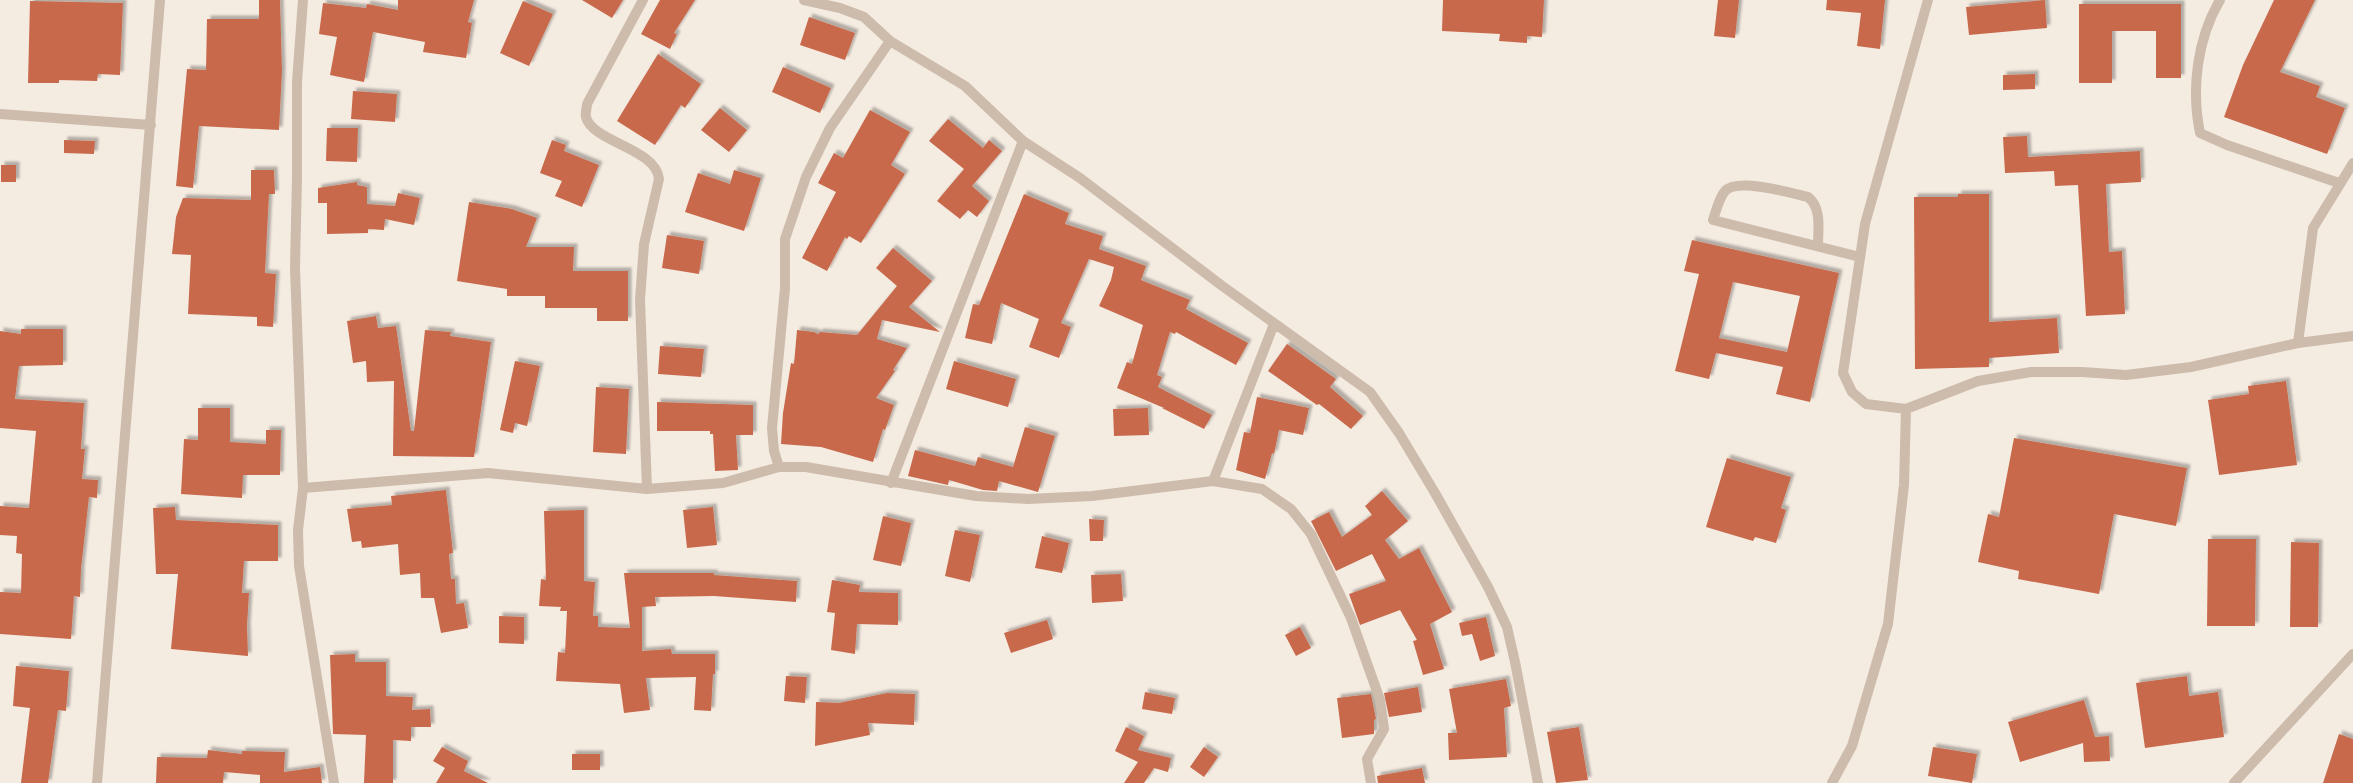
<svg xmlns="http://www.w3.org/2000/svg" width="2353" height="783" font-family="'Asap Condensed',sans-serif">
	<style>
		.building { fill: #c8694b; fill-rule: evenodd; filter: url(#shadow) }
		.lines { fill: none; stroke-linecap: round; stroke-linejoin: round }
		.lane { stroke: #cdbbac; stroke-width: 10 }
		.street { stroke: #cdbbac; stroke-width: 10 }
	</style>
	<defs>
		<filter id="shadow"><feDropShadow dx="3.5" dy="-3.5" stdDeviation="1" flood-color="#0004"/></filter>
	</defs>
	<rect width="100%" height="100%" fill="#f4ebe1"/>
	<path class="building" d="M259,0H280L282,71L279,130L199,126L193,188L176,186L187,69L206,70L207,19H259Z
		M398,0H474L468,22L472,23L466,58L423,52L425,42L373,32L364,82L330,75L337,37L319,34L323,3L366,8L367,4L398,10Z
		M582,0H623L612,18Z
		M660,0H695L674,33L677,34L670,49L641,34Z
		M1443,0H1544L1542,37L1527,36V43L1499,41L1500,34L1442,31Z
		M1718,0H1739L1735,38L1714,36Z
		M1827,0H1885L1880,49L1857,46L1861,13L1826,10Z
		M2045,0L2047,28L1969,35L1966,7Z
		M2274,0H2315L2280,72L2320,86L2316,97L2345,108L2327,154L2224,117L2243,65Z
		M30,1L123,3L120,75L98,74L97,81L59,80V83H28Z
		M523,1L553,14L529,66L500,53Z
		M2079,4H2181V78H2156V31H2112V83H2079Z
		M809,17L855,33L845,60L800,45Z
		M658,54L701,84L685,108L681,105L655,145L617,121Z
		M783,67L831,88L820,113L772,92Z
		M2035,74V89L2003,90V75Z
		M353,91L397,94L395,122L351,119Z
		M720,108L747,130L729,152L701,130Z
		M870,110L910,132L891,165L905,174L861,243L849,236L847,239L845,237L827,271L802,258L836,192L818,183L834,153L843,158Z
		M948,119L983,148L989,140L1002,151L972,186L989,201L977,217L968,210L960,219L937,201L964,169L929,141Z
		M327,128H358L357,162L326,161Z
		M2027,136L2028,157L2140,151L2141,182L2106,184L2109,252L2122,251L2125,314L2086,316L2078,185L2055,186L2054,171L2005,173L2003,137Z
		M64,140L95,141L94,154L64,153Z
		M552,140L566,145L564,151L599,165L582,207L555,196L562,181L540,173Z
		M1,165H16V182H1Z
		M251,170H274L275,194H269L265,273L276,274L273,327L257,326V317L188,314L191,255L172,254L176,217L183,198L251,200Z
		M734,170L761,178L744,231L685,212L698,173L730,184Z
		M357,182V185L367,187V204L395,206L398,193L420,198L414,225L385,219L384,230L368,229V233L327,234V203H318V188Z
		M1024,194L1069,213L1065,224L1103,236L1099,249L1146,266L1141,280L1190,300L1186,309L1248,343L1236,365L1176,332L1175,334L1170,332L1157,375L1162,377L1158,387L1212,415L1204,429L1162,408H1164L1117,388L1127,362L1132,364L1143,325L1099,306L1111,280L1114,267L1089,259L1061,323L1071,327L1059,358L1029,347L1039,319L1001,303L992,344L965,338L973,304L979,305Z
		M1958,194H1989V322L2057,318L2059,353L1989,358V367L1915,369L1914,197H1958Z
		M469,202L512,209L537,218L526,247H574L573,271H628V321H597V308H545V296H507V289L457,281Z
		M667,235L704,241L699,274L662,268Z
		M1692,240L1839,273L1810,402L1776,394L1783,367L1716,353L1709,379L1675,371L1699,274L1684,271ZM1733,282L1800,296L1787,352L1719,338Z
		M893,248L932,281L909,307L940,332L882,320L877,339L907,348L893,370L895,371L876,398L894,405L885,430L883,429L873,462L821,447L781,444L783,413L791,363L794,364L797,330L814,332L818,334L820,332L857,335L897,286L876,268Z
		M376,316L378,328L396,326L411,431H414L425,330L451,332L450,336L491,342L474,457L393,456L394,381L367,382L366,361L353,363L347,321Z
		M21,329H63V365L19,366L15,399L84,403L81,449H85L82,479L98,480L97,498L89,497L81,569L80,597L74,596L71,639L0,634V592L21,593L22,554L16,553L17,536L0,535V506L29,508L36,431L0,428V331L21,334Z
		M1287,344L1336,379L1330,387L1363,416L1351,429L1319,404L1317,405L1268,371Z
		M660,346L704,349L701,377L658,374Z
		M515,361L540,366L527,426L515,423L513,433L500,430Z
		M954,361L1016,379L1008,407L946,389Z
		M2286,381L2297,465L2219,475L2208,400L2249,394L2248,386Z
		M596,387L629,389L626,454L593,452Z
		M1257,397L1309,408L1303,435L1279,430L1274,454L1272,453L1265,479L1236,470L1244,432L1250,433Z
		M657,402L753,405V435H736L738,470L715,471L713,434H710V431H657Z
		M198,408H230V442L266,444V430H281L280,475H243L242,498L181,494L184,439L198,440Z
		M1148,408L1149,435L1114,436L1113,409Z
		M1025,427L1055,436L1038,492L999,481L997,491L983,490L949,480L948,485L908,476L915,450L975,466L978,457L1013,467Z
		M2014,438L2187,468L2176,526L2114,514L2099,594L2018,579L2019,571L1978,562L1988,514L1999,517Z
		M1727,458L1791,477L1781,508L1786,510L1776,543L1755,537L1753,541L1706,527Z
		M446,490L453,553L449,554L451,579H455L456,604L464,603L468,628L441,633L434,598H421L420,573L400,575L398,544L362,548L361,541L352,542L347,509L392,505L391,496Z
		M1382,491L1408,521L1385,540L1399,559L1419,548L1452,612L1430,624L1444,669L1423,675L1413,641L1417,640L1400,610L1360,625L1349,594L1386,581L1372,554L1336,571L1311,521L1329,512L1342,537L1372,515L1365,506Z
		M175,507L176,520L278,525V561H244L242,593H249L247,626L248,656L171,649L178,574H156L153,508Z
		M713,507L717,545L687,548L683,510Z
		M584,510V581L595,582L593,616H598V627L630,628L624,573H714V575L797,581L796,602L714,596L655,597L656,606L642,607V651L671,649L672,654H715V674H713L711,711L694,710L696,677L646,678L650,710L624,713L620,684L556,681L558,652L565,653L567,611H560L561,607L539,606L541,579L546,580L544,511Z
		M883,516L911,523L901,566L873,560Z
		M1089,519L1104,520L1103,541H1090Z
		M955,530L980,535L970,582L945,576Z
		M1042,536L1069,543L1062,573L1035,568Z
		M2208,539H2256L2255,626H2207Z
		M2291,542L2319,543L2318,627H2290Z
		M1121,574L1123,601L1092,603L1091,575Z
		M832,580L860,585L859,592L898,593V625L857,624L855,654L831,650L835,613L827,612Z
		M499,616L524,617V644L499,643Z
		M1486,617L1495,656L1480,661L1472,634L1462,636L1459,623Z
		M1047,620L1053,639L1011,653L1004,633Z
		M1300,627L1311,648L1296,656L1285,635Z
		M355,654V662H386V696L413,697L412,710L430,709L431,727H411V741L393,740V783H364L366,735L333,734L330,655Z
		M16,666L69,671L66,711L58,710L48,783H21L30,708L13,706Z
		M786,676L807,677L805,703L784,701Z
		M2187,676L2189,696L2218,692L2224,737L2145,748L2136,683Z
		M1506,679L1511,706L1504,708L1507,757L1449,760L1448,733H1457L1449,689Z
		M1418,687L1422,712L1389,717L1384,693Z
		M1145,692L1175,698L1172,714L1142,709Z
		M887,693L915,694L914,725L868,723L870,735L815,746L816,702L839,703Z
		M1371,694L1376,719L1374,720V734L1342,738L1337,698Z
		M2084,700L2095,737L2109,736L2110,761L2084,762L2083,743L2020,762L2008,722Z
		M1126,727L1144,736L1138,750L1171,758L1168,772L1154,768L1144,783H1124L1138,762L1115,751Z
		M1579,727L1588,780L1556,783L1547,732Z
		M2339,734L2353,739V783H2323Z
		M442,747L468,761L464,771L488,783H436L445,768L433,761Z
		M1204,747L1218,757L1204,777L1190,767Z
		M1933,747L1977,754L1972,783L1928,776Z
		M208,750L242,754V751L285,752L284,772L320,767L322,783H260V775L224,772L223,783H156L157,757L207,758Z
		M572,754H600V770H572Z
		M1422,768L1425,783H1378L1377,776Z"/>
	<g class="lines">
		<path class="lane" d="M2220,0C2197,39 2191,89 2200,133L2227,145L2339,183
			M1818,246C1818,229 1822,208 1808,197C1791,193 1737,177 1725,191C1719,198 1716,211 1713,220L1860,257"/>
		<path class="street" d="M303,0L297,82V176L295,268L303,488L298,530L299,566L334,783
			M643,0L587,104C587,108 585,113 586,117C592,142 656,148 659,179L644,244L640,300L647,489
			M804,0L840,8L864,17L890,41L965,86L1023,141L1080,178L1221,285L1370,392L1399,433L1435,493L1488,587L1507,627L1515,662L1538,783
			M1928,0L1865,224L1843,373L1852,392L1866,404L1906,409L1978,381L2031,372H2082L2126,375L2191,367L2298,343L2353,336
			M0,114L151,125
			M2298,343L2313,228L2353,163
			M779,467L774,451L772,428L785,288V239L806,177L830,128L890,41
			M1213,481L1274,324
			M891,483L1023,141
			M303,488L488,473L647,489L723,483L779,467H806L976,496L1028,499L1092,496L1213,481L1262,489L1291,509L1311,534L1351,618L1380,700L1384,729L1367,759L1371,783
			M97,783L160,0
			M1832,783L1852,746L1888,624L1904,485L1906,409
			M2234,783L2353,654"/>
	</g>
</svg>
